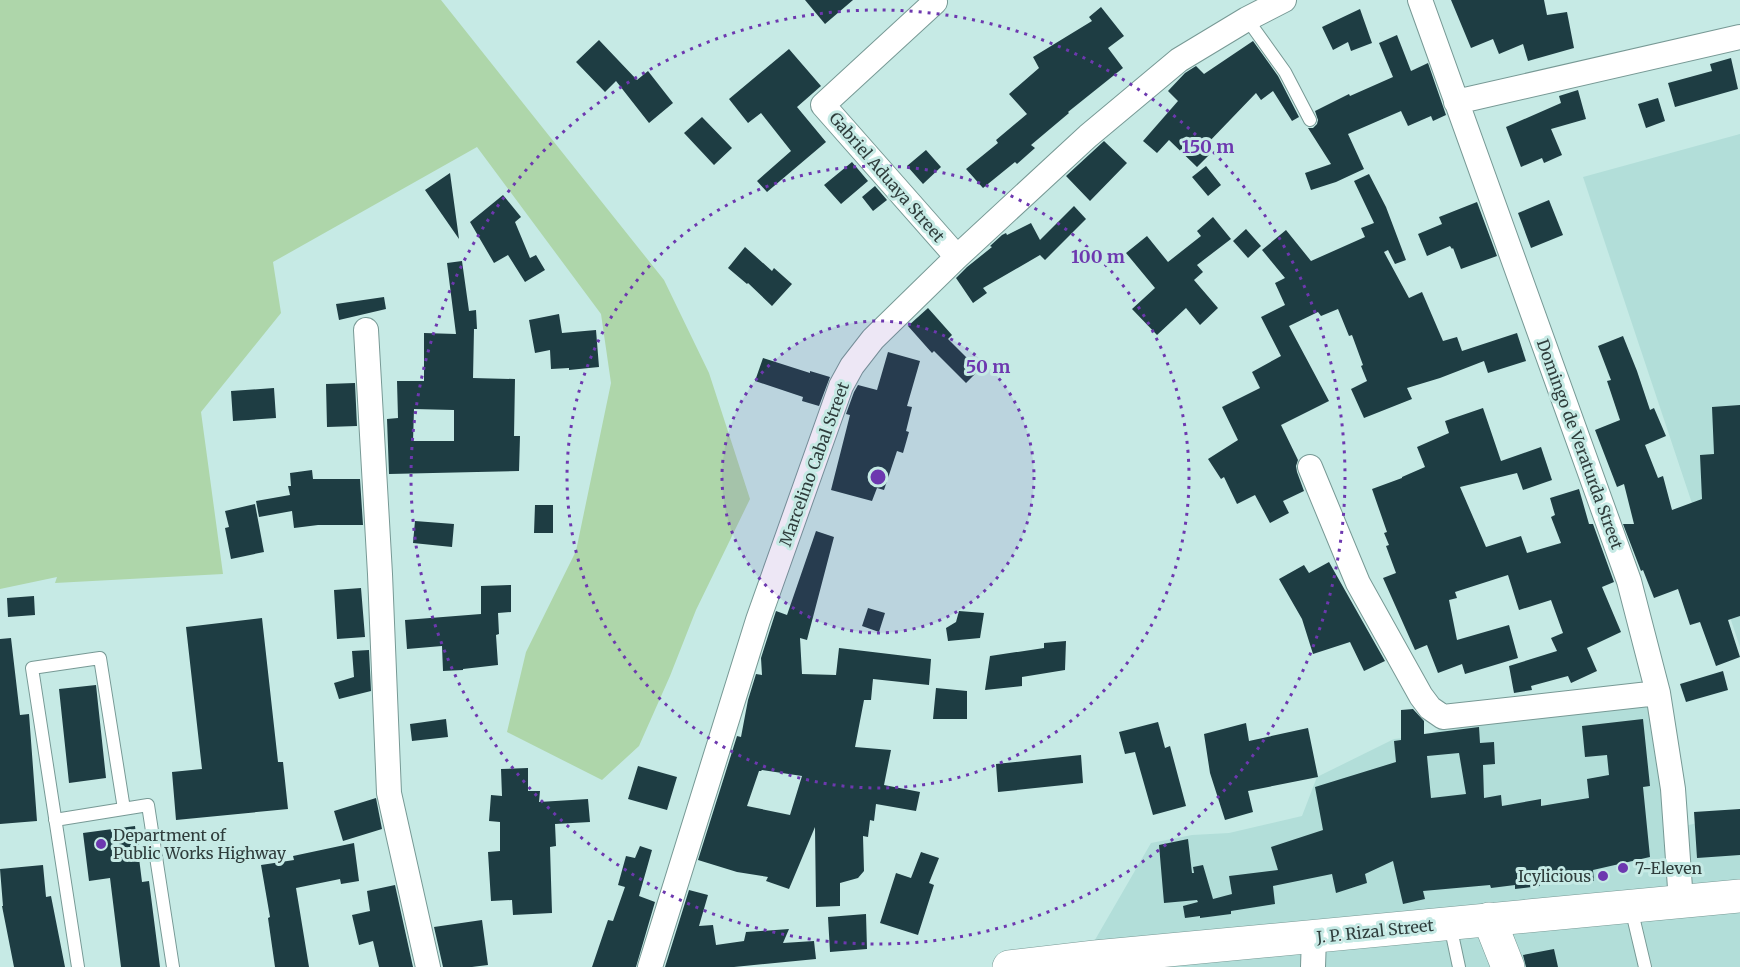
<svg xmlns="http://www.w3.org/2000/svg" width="1740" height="967" font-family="Merriweather,serif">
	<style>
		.built { fill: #b2ded9 }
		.green { fill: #aed6aa }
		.building { fill: #1e3d43; fill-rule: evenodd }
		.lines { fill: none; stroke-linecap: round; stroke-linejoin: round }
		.service-casing { stroke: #779995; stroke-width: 14 }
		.minor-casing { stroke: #779995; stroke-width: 26 }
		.secondary-casing { stroke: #779995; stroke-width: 34 }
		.primary-casing { stroke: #779995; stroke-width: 34 }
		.service { stroke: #fff; stroke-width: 12 }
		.minor { stroke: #fff; stroke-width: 24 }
		.secondary { stroke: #fff; stroke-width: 33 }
		.primary { stroke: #fff; stroke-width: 33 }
		.ring { fill: none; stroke: #6d38af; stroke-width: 3; stroke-dasharray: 3 6 }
		.poi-dot { fill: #6d38af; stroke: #c6eae5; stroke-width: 2 }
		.labels { text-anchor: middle; stroke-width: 6; stroke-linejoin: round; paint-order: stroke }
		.street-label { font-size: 16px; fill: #2f3d3c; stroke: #c6eae5 }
		.poi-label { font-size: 16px; fill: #2f3d3c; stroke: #c6eae5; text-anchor: start }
		.centre { fill: #6d38af; stroke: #c6eae5; stroke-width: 3 }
		.ring-label { font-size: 18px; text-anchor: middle; font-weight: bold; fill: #6d38af; stroke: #c6eae5; stroke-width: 6; stroke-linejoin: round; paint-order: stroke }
	</style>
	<rect width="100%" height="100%" fill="#c6eae5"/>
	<path class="built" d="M1740,134V647L1583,177Z
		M1650,702L1664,792L1671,899L1092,945L1151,843L1192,835L1229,833L1302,816L1317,777L1394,739L1425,736L1444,727Z
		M1740,813V896L1681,902L1676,828Z
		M1740,898V967H1017Z"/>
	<path class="green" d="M0,0H441L664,280L709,373L750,499L696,610L670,676L639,746L602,780L507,732L526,652L576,551L611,383L601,314L477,147L273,262L281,313L201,412L223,574L55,583L57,577L0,589Z"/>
	<path class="building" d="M805,0H853L825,24Z
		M1451,0H1544L1547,15L1567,12L1574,48L1528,61L1523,44L1499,54L1493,39L1471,48Z
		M1101,7L1124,36L1108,48L1123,68L1068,112L1069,113L1031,145L1035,148L1017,164L1015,162L983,188L966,169L998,143L996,140L1027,114L1009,94L1039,68L1033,57L1092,21L1089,17Z
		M1360,9L1372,43L1351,51L1348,42L1333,50L1322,27Z
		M1397,35L1411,71L1428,63L1446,115L1433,121L1431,116L1408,126L1401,111L1348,134L1364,169L1336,182L1311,190L1305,173L1331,164L1308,128H1313L1317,124L1318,120L1315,111L1349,94L1350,96L1393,77L1379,43Z
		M599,40L637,80L648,71L673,103L649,123L616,81L605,92L576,62Z
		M1253,41L1278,76L1299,117L1292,121L1273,91L1261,100L1256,93L1205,146L1212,152L1197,167L1169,140L1157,153L1143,141L1178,101L1168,91L1185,73L1196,66L1204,74Z
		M789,49L821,86L797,107L826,142L767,192L757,181L791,151L761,113L748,123L729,99Z
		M1731,58L1738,89L1675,107L1668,83L1712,71L1710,64Z
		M1578,90L1586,119L1551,129L1562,155L1544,163L1542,158L1521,167L1506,127L1561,103L1559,96Z
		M1658,98L1665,121L1646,128L1638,104Z
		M702,117L732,148L714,165L684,133Z
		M1104,141L1127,163L1090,201L1066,176Z
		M926,150L941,167L923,184L907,166Z
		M852,162L868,181L841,204L824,185Z
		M1206,166L1221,185L1208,196L1192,177Z
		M450,173L459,239L425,190Z
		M1369,174L1386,207L1406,260L1395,264L1388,250L1384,252L1409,298L1422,292L1443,341L1457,337L1462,351L1517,333L1526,361L1488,373L1484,361L1440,378L1407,388L1412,399L1364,418L1351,389L1367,381L1361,366L1363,365L1352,335L1349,336L1338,309L1321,316L1318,312L1289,326L1329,401L1281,425L1298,460L1296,466L1297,472L1304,491L1283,501L1289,513L1270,523L1255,495L1237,504L1224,477L1221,479L1208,459L1238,440L1222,407L1260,388L1252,372L1281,356L1261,317L1285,305L1275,283L1285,278L1262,250L1286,230L1311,261L1365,237L1361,228L1374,223L1354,181Z
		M875,186L887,200L873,211L862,197Z
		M503,195L521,217L515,222L530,258L536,255L545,270L525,282L508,255L494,263L470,222Z
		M1549,200L1563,235L1531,248L1518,213Z
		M1477,202L1497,256L1461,269L1453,248L1452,249L1450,246L1427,256L1418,234L1442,224L1439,217Z
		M1074,206L1086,219L1045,260L1040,255L983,288L987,293L973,303L956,278L967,267L992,247L990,246L1002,235L1006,233L1007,235L1031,223L1040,240Z
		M1213,217L1231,239L1197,265L1203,272L1194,280L1218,308L1200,325L1186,308L1157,335L1132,309L1155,288L1126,253L1147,236L1168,262L1201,236L1197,231Z
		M1246,229L1261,246L1248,258L1233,241Z
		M745,247L772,271L774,268L792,284L772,306L748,283L747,284L728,268Z
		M462,261L469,311L476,310L477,329H474L473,378L515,379L514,436H520L519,471L389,474L387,419L398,418L397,381H424V333L456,334L447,263ZM414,409L454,410V441H413Z
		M384,297L386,309L339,320L336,304Z
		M928,308L952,335L948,339L979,370L966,383L934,351L932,353L908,326Z
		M559,314L562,333L596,330L599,367L569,370V368L551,369L550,350L535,353L529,320Z
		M1623,336L1637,371L1650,410L1654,408L1666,436L1645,445L1658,478L1663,476L1672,510L1702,499L1700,455L1714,454L1712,407L1740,405V616L1728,620L1740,657L1716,666L1700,622L1690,625L1678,589L1654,598L1643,570L1641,571L1623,524H1634L1624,484L1617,487L1595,430L1620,420L1607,381L1611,380L1598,346Z
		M888,352L920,361L907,406L912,407L906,431L909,432L903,453L897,451L884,490L877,488L872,501L831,490L850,415L846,414L854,392L858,385L877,390Z
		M763,358L810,373V371L830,377L819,406L802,401L803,397L755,381Z
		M355,383L357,426L327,427L326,384Z
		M274,388L276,418L233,421L231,391Z
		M1483,408L1501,461L1541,447L1552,480L1523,490L1517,473L1460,487L1486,547L1521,536L1527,553L1561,543L1551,517L1555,515L1550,498L1579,489L1589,524H1593L1614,582L1602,587L1621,632L1587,648L1597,671L1571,683L1568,676L1531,686L1532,690L1514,693L1509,666L1557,651L1551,638L1563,633L1551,600L1519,610L1508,575L1455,592L1457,598L1449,600L1457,640L1509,625L1518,658L1465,674L1462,664L1438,673L1427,645L1415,650L1383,578L1396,573L1386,546L1389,545L1384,533L1387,532L1372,489L1402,478V477L1425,467L1417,447L1449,433L1445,421Z
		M312,470L313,479H360L363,525H318L294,528L292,511L259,517L256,501L290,495L288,486H291L290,473Z
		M255,504L264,552L231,559L225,528L229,527L225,511Z
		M535,505H553V533H534Z
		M415,521L454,524L452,547L413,543Z
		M816,531L834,537L807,640L800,638L802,674L836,675L839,648L931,659L929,685L873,679L871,700H864L855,747L891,750L884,785L920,792L916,811L876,804L874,821L870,820L868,837L863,836L864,871L858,878L840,883V906L816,907L815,827L789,889L766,881L768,877L737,872L698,860L737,736L741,737L748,700L756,674L762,675L761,658L776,611L787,615ZM762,770L802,776L790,815L747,806L759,771H761Z
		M1329,562L1385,661L1364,671L1350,642L1313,654L1302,619L1279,579L1304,565L1309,573Z
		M511,585V612L498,613L499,634L496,635L498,665L463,669V670L443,671L442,646L407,649L405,620L481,614V586Z
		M361,588L365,637L337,639L334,590Z
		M34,596L35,615L8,617L7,598Z
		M868,608L885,613L879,632L862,626Z
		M959,611L984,613L980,638L948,641L946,628L956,622Z
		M262,618L278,762H283L288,809L176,820L172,772L202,769L186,627Z
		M11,638L20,715L29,714L37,821L0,824V639Z
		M1066,641L1065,670L1022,677V686L985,690L990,656L1044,648V643Z
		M369,650L371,691L339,699L334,683L354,677L352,651Z
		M1723,671L1728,690L1686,702L1680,684Z
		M96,685L106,778L69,783L59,689Z
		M936,688L967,691V719H933Z
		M1413,709L1424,721V734L1479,727L1480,743L1494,742L1495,764L1483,765L1484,798L1501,795L1502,806L1541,799V806L1589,798L1587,779L1609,775L1607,755L1585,757L1582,726L1643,719L1650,786L1643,787L1650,857L1593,870L1594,881L1540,883V886L1515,889V885L1491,888L1490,885L1423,891L1425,899L1403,904L1393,861L1365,874L1367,883L1336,893L1332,874L1273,886L1275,904L1231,911V914L1200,918V916L1185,918L1183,906L1198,902L1197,900L1164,903L1159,845L1188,839L1192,873H1194L1193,867L1203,865L1213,899L1232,894L1229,876L1278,870L1271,847L1323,830L1315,787L1396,762L1394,741L1401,740V710ZM1459,753L1466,794L1431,798L1427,756Z
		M446,719L448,737L412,741L410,724Z
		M1158,722L1165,748L1170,746L1186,806L1153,815L1135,752L1125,754L1119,732Z
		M1246,723L1249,741L1308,728L1318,777L1248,791L1253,812L1225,820L1210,773L1204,734Z
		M1081,755L1083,783L998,792L996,764Z
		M638,766L677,777L667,810L628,799Z
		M528,768V791H540L539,802L588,799L590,822L555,824L556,846L550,847L552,913L513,915L512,900L491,901L488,852L500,851V822L489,821L491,795L502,796L501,769Z
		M376,798L382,829L343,841L334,811Z
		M1740,809V855L1697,858L1694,812Z
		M135,826L142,882L149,881L160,967H121L110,878L89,881L83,833Z
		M354,843L359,881L341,884L340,879L296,888L309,967H275L268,918L270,917L261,865L294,860L293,856Z
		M640,846L652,850L639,896L655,902L636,967H592L608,920L613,921L625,887L618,885L626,856L635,858Z
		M921,852L939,858L929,883L934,885L918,935L880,923L896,873L911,878Z
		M43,865L46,897L51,896L65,967H14L2,906H3L0,869Z
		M395,885L413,967H379L373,941L359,945L352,915L370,911L367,891Z
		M689,890L708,895L699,926L713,925L716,945L744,941L746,932L789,929L783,943L814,941L816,959L734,967H665Z
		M866,914L867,949L830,952L828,917Z
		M482,920L488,965L472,967H443L434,927Z
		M1554,949L1558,967H1526L1523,955Z"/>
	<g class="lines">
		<defs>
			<path id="service" d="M1247,19L1285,72L1310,120
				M55,820L148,805L173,967
				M1631,908L1645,967
				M1450,925L1459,967
				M78,967L32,668L100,658L124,809"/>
			<path id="minor" d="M934,0L935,2L823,105L957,257
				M1420,0L1629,581L1658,693L1673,789L1681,902
				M1456,102L1740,37
				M366,330L380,574L389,793L428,967
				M1310,467L1358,583L1421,696L1430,708L1443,717L1658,693
				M650,967L758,620L841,386L852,366L873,339L957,257L1088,136L1179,60L1247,19L1284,0
				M1313,967L1314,937"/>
			<path id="secondary" d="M1489,919L1508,967"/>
			<path id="primary" d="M1009,967L1095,957L1740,896"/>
		</defs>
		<use href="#service" class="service-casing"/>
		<use href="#minor" class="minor-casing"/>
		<use href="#secondary" class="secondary-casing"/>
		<use href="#primary" class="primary-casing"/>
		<use href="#service" class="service"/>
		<use href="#minor" class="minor"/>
		<use href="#secondary" class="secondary"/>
		<use href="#primary" class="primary"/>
	</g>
	<circle cx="878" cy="477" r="156" fill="#6d38af" fill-opacity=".12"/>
	<g class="ring">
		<circle cx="878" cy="477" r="156"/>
		<circle cx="878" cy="477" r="311"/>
		<circle cx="878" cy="477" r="467"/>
	</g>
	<g class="poi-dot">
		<circle cx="101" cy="844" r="6"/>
		<circle cx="1623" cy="868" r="6"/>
		<circle cx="1603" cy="876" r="6"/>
	</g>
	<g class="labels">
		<g class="street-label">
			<text transform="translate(887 177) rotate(49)" y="6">Gabriel Aduaya Street</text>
			<text transform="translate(1580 444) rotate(70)" y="6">Domingo de Veraturda Street</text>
			<text transform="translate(814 464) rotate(-70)" y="6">Marcelino Cabal Street</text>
			<text transform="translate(1375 931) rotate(-6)" y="6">J. P. Rizal Street</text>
		</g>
		<g class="poi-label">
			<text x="113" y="841">Department of<tspan x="113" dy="18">Public Works Highway</tspan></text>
			<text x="1635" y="874">7-Eleven</text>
			<text x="1591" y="882" text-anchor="end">Icylicious</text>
		</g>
	</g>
	<circle cx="878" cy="477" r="9" class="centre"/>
	<g class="ring-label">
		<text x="1208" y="153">150 m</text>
		<text x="1098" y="263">100 m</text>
		<text x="988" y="373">50 m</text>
	</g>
</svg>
